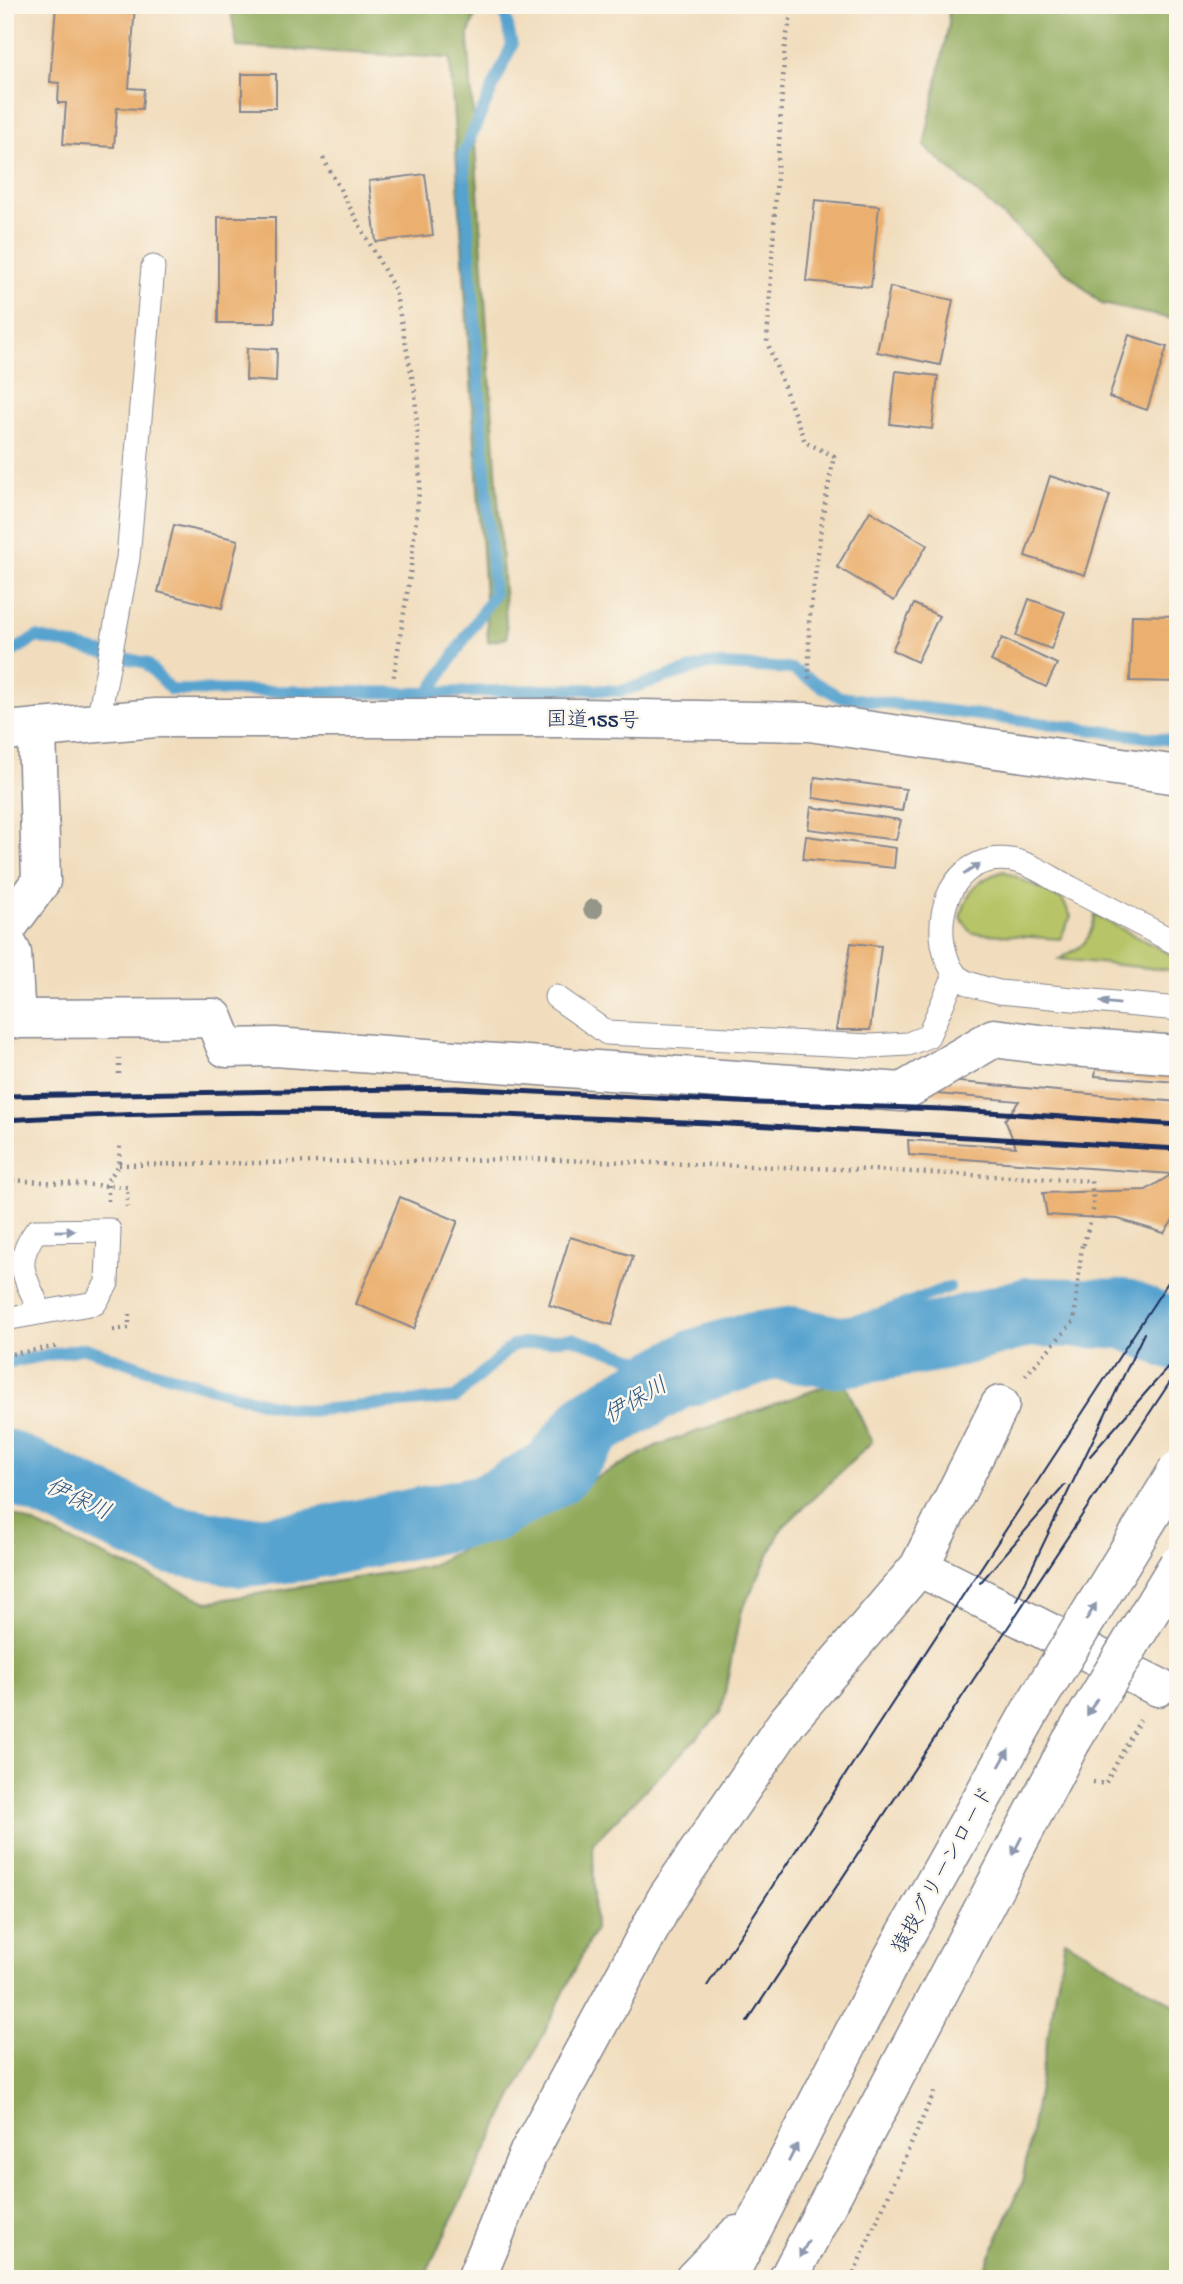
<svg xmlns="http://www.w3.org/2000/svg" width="1183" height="2284" font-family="'Gochi Hand','Klee One',sans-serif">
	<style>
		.green { fill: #b7c567; stroke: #697a62; stroke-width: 2 }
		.forest { fill: #91aa5c; stroke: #566c5d; stroke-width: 2 }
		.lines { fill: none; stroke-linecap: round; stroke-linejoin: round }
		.stream { stroke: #56a3cf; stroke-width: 12 }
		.river { stroke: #56a3cf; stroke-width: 70 }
		.building { fill: #ebb06f }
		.lane-casing { stroke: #86868e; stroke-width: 25 }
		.street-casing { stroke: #86868e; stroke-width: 41 }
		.primary-casing { stroke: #86868e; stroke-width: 41 }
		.highway-casing { stroke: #86868e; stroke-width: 41 }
		.path { stroke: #86868e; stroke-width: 4.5; stroke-dasharray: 2 5; stroke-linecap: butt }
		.lane { stroke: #fff; stroke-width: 23 }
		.street { stroke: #fff; stroke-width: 38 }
		.primary { stroke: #fff; stroke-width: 38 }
		.highway { stroke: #fff; stroke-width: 38 }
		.tram { stroke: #1b2f5e; stroke-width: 2 }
		.rail { stroke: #1b2f5e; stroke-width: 5 }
		.primary-bridge-casing { stroke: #86868e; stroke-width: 41; stroke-linecap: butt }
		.primary-bridge { stroke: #fff; stroke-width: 38 }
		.tree { fill: #95968a }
		.oneway { fill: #8d97ae }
		.labels { text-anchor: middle; stroke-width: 5; stroke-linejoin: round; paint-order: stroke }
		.street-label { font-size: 21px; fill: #1b2f5e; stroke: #fbf7ec }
		.water-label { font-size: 23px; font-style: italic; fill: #305886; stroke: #fbf7ec }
	</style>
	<rect width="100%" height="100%" fill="#fbf7ec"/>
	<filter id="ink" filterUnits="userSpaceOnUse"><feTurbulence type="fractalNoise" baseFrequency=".0143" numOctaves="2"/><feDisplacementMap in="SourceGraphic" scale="14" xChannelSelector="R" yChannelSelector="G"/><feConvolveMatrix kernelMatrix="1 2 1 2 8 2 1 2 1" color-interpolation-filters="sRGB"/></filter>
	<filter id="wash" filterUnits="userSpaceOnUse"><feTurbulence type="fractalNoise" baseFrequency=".00686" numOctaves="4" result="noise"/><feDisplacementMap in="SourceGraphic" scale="28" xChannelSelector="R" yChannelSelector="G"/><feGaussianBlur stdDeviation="1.57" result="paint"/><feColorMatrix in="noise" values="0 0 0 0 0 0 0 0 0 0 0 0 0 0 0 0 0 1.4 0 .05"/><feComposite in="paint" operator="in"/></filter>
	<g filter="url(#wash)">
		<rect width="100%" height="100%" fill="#f1ddbd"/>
		<path class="green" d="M1004,871L1062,899L1071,916L1060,939L972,933L960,917C971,889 973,881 1004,871Z
			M1095,915L1178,958V971L1059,959C1083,946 1090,943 1095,915Z"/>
		<path class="forest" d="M230,5H479L468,36L507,638L488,642L450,58L237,47Z
			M948,5H1178V320L1102,304L924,146L949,23Z
			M843,1380L872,1442L782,1528L740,1614L721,1713L593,1843L595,1929L423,2279H5V1511L207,1602L430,1566L656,1446Z
			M1065,1940L1178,2007V2279H980L1022,2183Z"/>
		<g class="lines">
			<path class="stream" d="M5,656L37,637L146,663L171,690L429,693L580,689L621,691L708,664L792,669L840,697L1178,741
				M429,693L494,594L463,154L512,45L503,5
				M5,1363L85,1348L143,1368L268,1404L306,1411L455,1398L513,1345L571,1338L641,1361L685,1337L739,1320L794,1312L841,1322L868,1318L949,1287"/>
			<path class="river" d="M5,1464L169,1539L243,1552L297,1547L489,1508L555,1471L593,1423L676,1375L771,1345L837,1353L941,1336L1029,1312L1125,1314L1178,1337"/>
		</g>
		<g id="blocks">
			<path class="building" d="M56,5H135L129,88L144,89L142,109L117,108L114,147L63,144L66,103H58L59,83L50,82Z
				M242,74H276V108H242Z
				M425,174L433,235L376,242L369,181Z
				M815,200L879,206L871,287L806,281Z
				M218,217H275V323H218Z
				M890,287L953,300L940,365L877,352Z
				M1129,335L1167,347L1147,410L1109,397Z
				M247,348L277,349L276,382L246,380Z
				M896,371L938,376L932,429L890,424Z
				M1050,476L1110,495L1085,575L1025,556Z
				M870,511L927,545L894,601L837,567Z
				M174,525L238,540L222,608L158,592Z
				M1029,599L1065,612L1051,649L1016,636Z
				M914,604L939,616L917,662L892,650Z
				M1132,615L1178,616V682L1130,681Z
				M1002,638L1057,664L1046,687L991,661Z
				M815,777L906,789L902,811L813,798Z
				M811,807L901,820L896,840L808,829Z
				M806,836L896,848L894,868L803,859Z
				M851,943L881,946L870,1030H836Z
				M1100,1040L1178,1043V1082L1095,1076Z
				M916,1078L1178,1102V1213L1164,1233L1118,1219L1047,1215L1043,1193L1146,1190L1172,1174L909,1155L908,1140L1016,1147L1005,1120L1019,1101L914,1092Z
				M400,1197L458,1221L414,1329L356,1304Z
				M570,1237L633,1256L612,1325L549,1305Z"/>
		</g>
	</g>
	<g filter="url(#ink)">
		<use href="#blocks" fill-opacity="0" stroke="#86868e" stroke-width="2"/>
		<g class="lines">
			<defs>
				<path id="lane" d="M98,722L128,558L153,267
					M1178,944C1141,925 1105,906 1069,887C1051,878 1031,863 1011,860C960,853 936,901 943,944C945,954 948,966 955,974C964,985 985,988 999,992L1178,1009
					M556,997L607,1033L871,1046L908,1044L928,1036L955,975
					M5,1319L95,1303L107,1283L109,1230L36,1231C11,1266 27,1277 40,1312"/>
				<path id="street" d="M5,930L41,881L37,728
					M5,940L12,953L16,1019L214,1018L226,1048L275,1047L902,1092L994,1038L1047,1045L1178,1055
					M919,1567L1158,1687
					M476,2279L529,2152L666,1899L787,1722L919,1567L1000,1405"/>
				<path id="primary" d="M694,2279L737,2235
					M727,2279L887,1968L1030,1712
					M788,2279L1071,1742"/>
				<path id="highway" d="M5,731L156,718H579L809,722L1178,775"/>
			</defs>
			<use href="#lane" class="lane-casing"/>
			<use href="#street" class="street-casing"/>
			<use href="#primary" class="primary-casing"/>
			<use href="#highway" class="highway-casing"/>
			<path class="path" d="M793,5L785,44L767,342L805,442L834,456L823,514L809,622V682
				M323,158L395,290L415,392L420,483L410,575L393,681
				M8,1057L10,1180L127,1187V1207
				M119,1058V1078
				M119,1165L531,1159L873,1170L1091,1181L1094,1207L1083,1247L1082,1245L1074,1321L1024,1377
				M108,1201V1180L119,1165L120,1142
				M113,1330L129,1328V1311
				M5,1355L54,1347L58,1343
				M1093,1782L1105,1784L1140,1720
				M851,2279L936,2088"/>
			<use href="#lane" class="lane"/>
			<use href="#street" class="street"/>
			<use href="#primary" class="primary"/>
			<use href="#highway" class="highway"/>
			<path class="tram" d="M1090,1456L1178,1356
				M980,1583L1065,1485
				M1016,1601L1144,1333
				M707,1986L1178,1267
				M747,2022L1178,1370"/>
			<path class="rail" d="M5,1096L457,1088L758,1103L944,1109L1178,1125
				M5,1120C396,1098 787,1127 1178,1149"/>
			<defs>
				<path id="primary-bridge" d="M1030,1712L1178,1470
					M1071,1742L1178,1565"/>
			</defs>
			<use href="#primary-bridge" class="primary-bridge-casing"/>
			<use href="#primary-bridge" class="primary-bridge"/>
		</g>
		<circle class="tree" cx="593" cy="909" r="10"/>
		<defs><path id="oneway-solid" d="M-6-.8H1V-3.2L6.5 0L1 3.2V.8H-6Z" transform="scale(1.75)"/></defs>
		<g class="oneway">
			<use href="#oneway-solid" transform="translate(972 869) rotate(-34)"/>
			<use href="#oneway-solid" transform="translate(1110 1003) rotate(-174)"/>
			<use href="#oneway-solid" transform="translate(65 1231) rotate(-1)"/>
			<use href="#oneway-solid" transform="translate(1091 1612) rotate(-59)"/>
			<use href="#oneway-solid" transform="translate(1092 1707) rotate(121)"/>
			<use href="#oneway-solid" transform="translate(1004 1758) rotate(-61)"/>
			<use href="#oneway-solid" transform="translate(1017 1846) rotate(117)"/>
			<use href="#oneway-solid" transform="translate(793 2153) rotate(-63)"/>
			<use href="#oneway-solid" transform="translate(804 2249) rotate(118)"/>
		</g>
	</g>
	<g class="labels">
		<g class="street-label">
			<text transform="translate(593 719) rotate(1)" y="7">国道155号</text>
			<text transform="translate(942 1869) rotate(-61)" y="7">猿投グリーンロード</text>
		</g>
		<g class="water-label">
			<text transform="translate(635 1399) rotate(-30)" y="8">伊保川</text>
			<text transform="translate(79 1498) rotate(25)" y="8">伊保川</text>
		</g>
	</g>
	<rect width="1183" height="2284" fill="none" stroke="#fbf7ec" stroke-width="28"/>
</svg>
